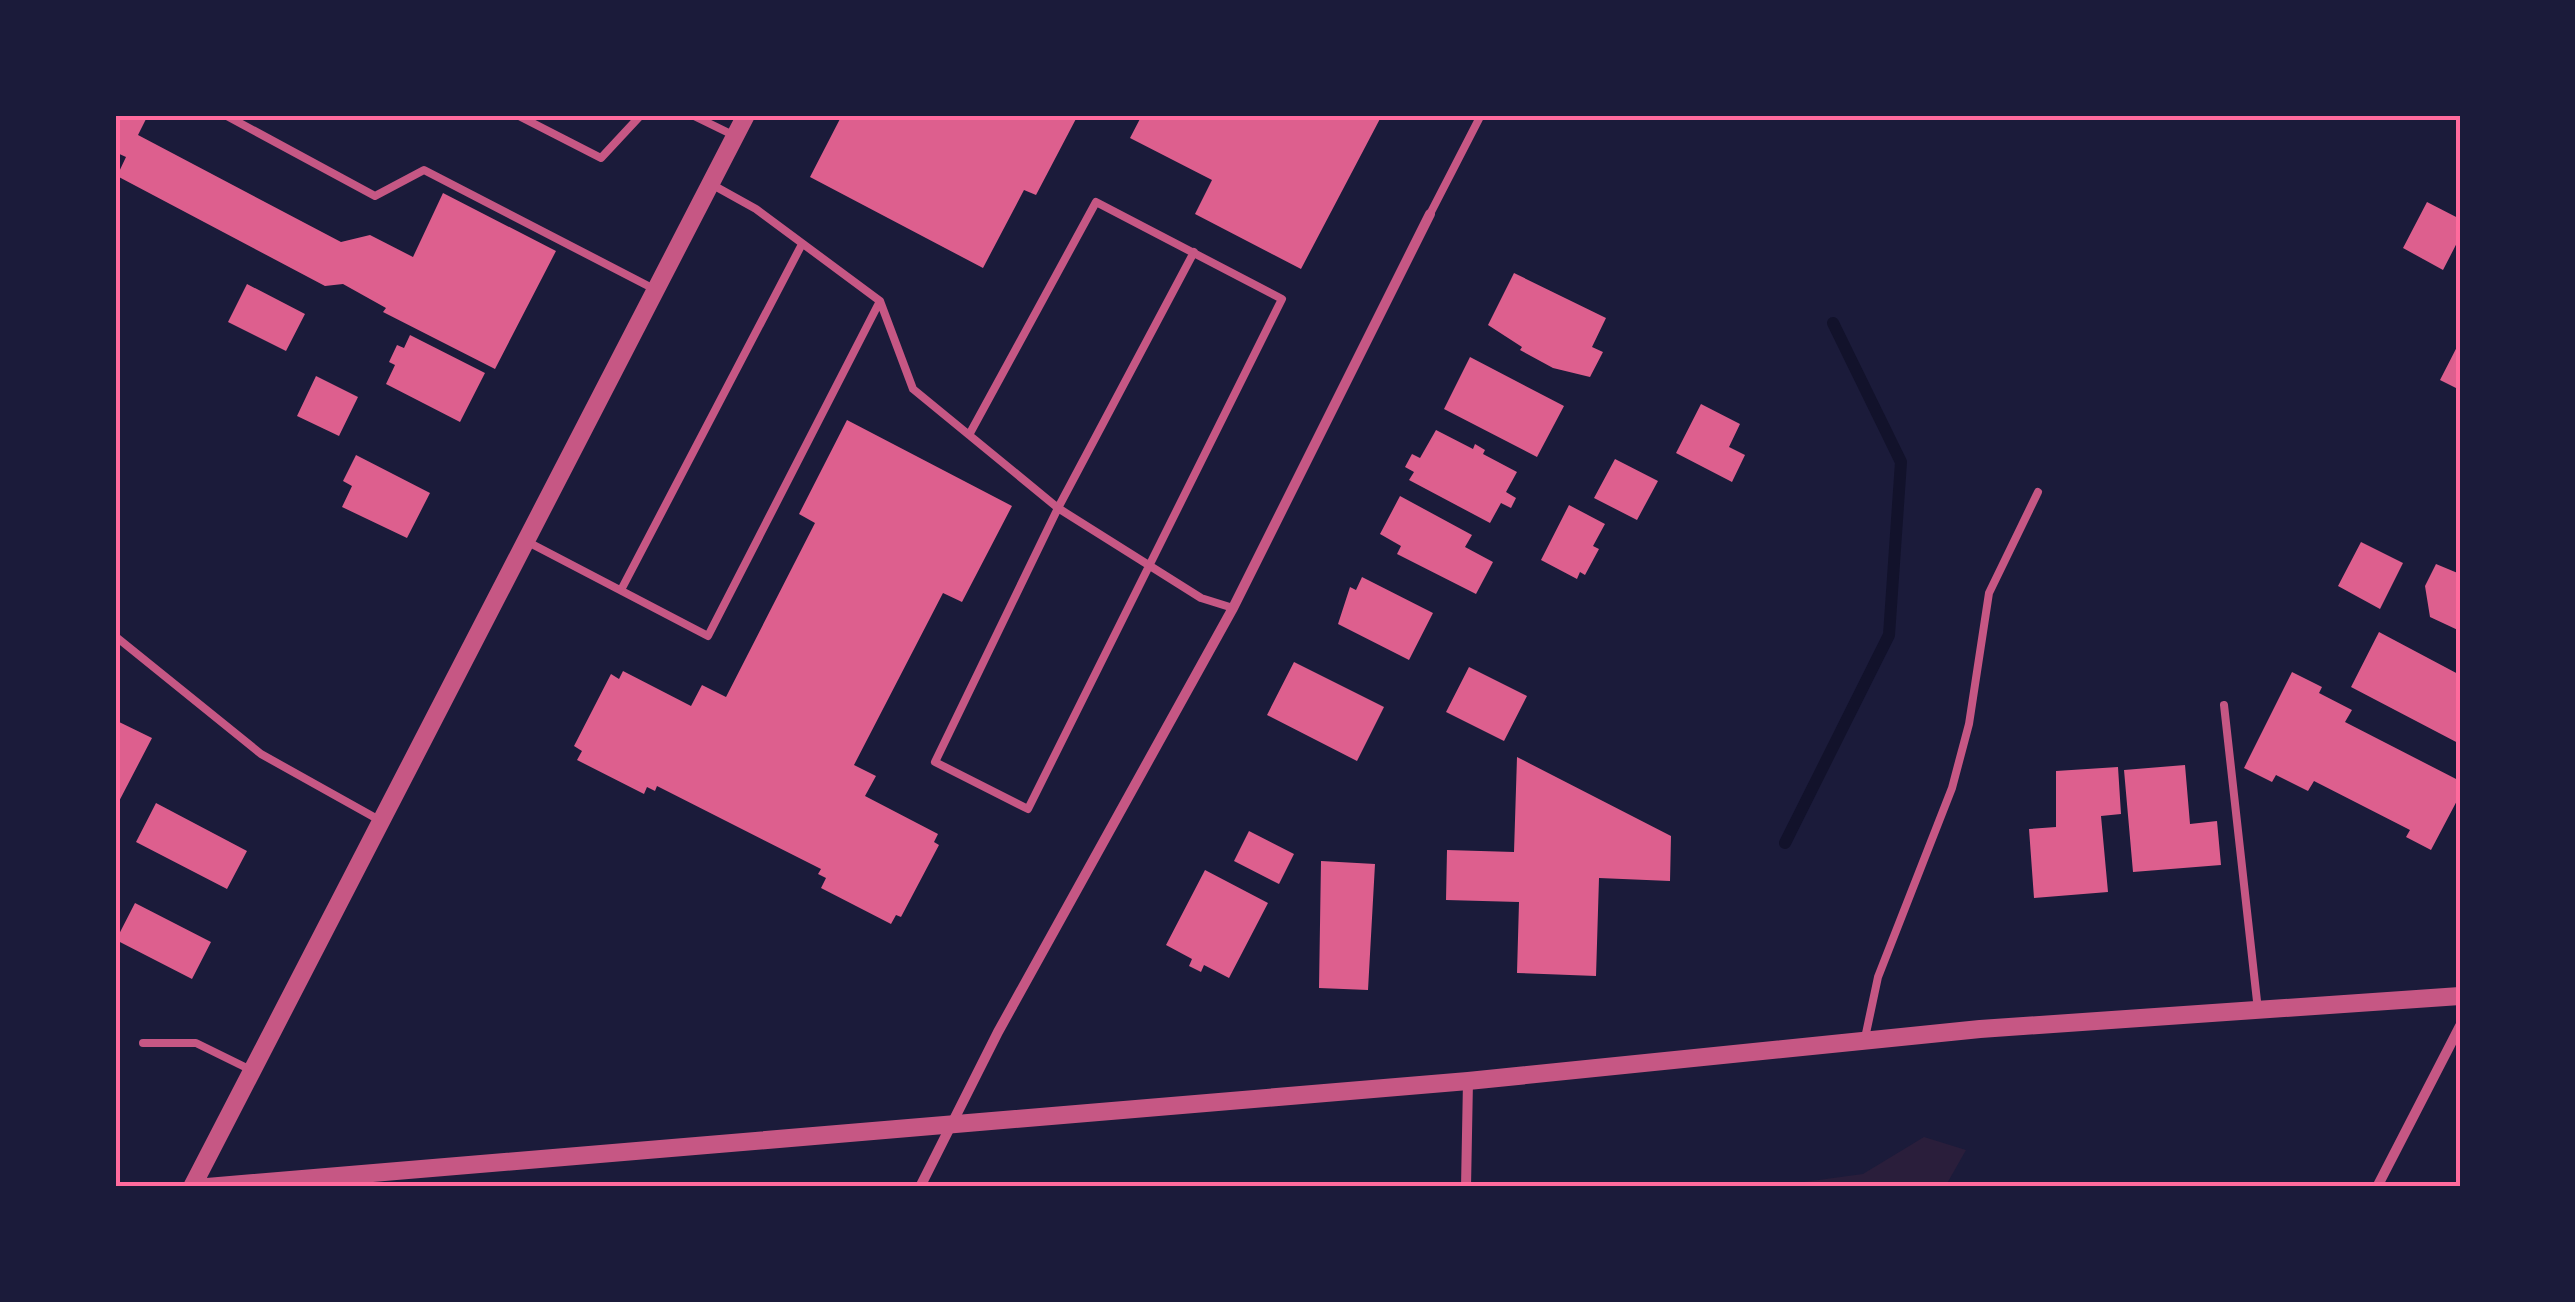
<svg xmlns="http://www.w3.org/2000/svg" width="2575" height="1302" font-family="'Open Sans',sans-serif">
	<style>
		.green { fill: #2a1e3b }
		.lines { fill: none; stroke-linecap: round; stroke-linejoin: round }
		.stream { stroke: #12122b; stroke-width: 12 }
		.building { fill: #dd5f8e }
		.service { stroke: #c65784; stroke-width: 8 }
		.minor { stroke: #c65784; stroke-width: 10 }
		.tertiary { stroke: #c65784; stroke-width: 18 }
		.neatline { fill: none; stroke: #ff6b9d; stroke-width: 4 }
	</style>
	<rect width="100%" height="100%" fill="#1b1b3a"/>
	<path class="green" d="M1924,1137L1966,1150L1945,1187H1766L1863,1174Z"/>
	<g class="lines">
		<path class="stream" d="M1785,843L1889,635L1901,462L1833,323"/>
	</g>
	<path class="building" d="M115,115H148L138,135L341,242L370,235L413,257L443,193L556,251L495,369L383,312L386,308L343,284L325,286L117,176L126,157L115,152Z
		M842,115H1078L1036,195L1024,190L983,268L810,177Z
		M1142,115H1382L1301,269L1195,214L1212,180L1130,138Z
		M2427,202L2460,219V237L2443,270L2403,248Z
		M1514,273L1606,318L1592,347L1603,352L1590,377L1553,368L1520,350L1522,347L1488,325Z
		M247,284L305,314L286,351L228,322Z
		M410,335L485,373L460,422L386,384L395,365L389,362L397,345L404,348Z
		M2460,341V390L2440,380Z
		M1470,357L1564,406L1537,457L1444,409Z
		M316,376L358,397L339,436L297,416Z
		M1701,404L1740,424L1729,447L1745,455L1732,482L1676,453Z
		M847,420L1012,506L962,602L943,593L854,765L876,776L865,796L938,834L934,842L939,845L901,917L896,915L891,924L821,888L826,878L818,874L821,869L657,786L655,791L647,787L644,794L577,760L582,751L574,746L611,674L619,679L623,671L691,706L702,685L726,697L815,523L799,514Z
		M1436,430L1473,449L1475,444L1485,450L1483,454L1517,472L1506,492L1516,498L1511,508L1501,503L1490,523L1409,480L1414,472L1405,467L1412,454L1420,458Z
		M356,455L430,493L407,538L342,507L352,486L343,481Z
		M1615,459L1658,481L1637,520L1594,498Z
		M1400,496L1472,535L1465,547L1493,562L1476,594L1397,554L1401,546L1380,534Z
		M1569,505L1605,524L1593,546L1599,549L1585,575L1580,572L1577,579L1541,560Z
		M2361,542L2403,563L2380,609L2338,586Z
		M2436,564L2460,574V631L2430,617L2425,586Z
		M1362,577L1433,613L1409,660L1338,624L1350,587L1356,590Z
		M2379,632L2460,675V744L2351,687Z
		M1294,662L1384,707L1357,761L1267,715Z
		M1469,667L1527,696L1504,741L1446,712Z
		M2292,672L2322,687L2319,693L2352,710L2345,722L2460,781V795L2431,850L2406,837L2410,830L2314,781L2308,791L2276,775L2272,782L2244,768Z
		M115,720L152,738L115,809Z
		M1517,757L1671,836L1670,881L1599,878L1596,976L1517,973L1519,902L1446,900L1447,850L1514,852Z
		M2185,765L2190,824L2217,821L2221,865L2133,872L2124,770Z
		M2118,767L2121,814L2101,816L2108,892L2034,898L2029,829L2056,827V771Z
		M156,803L247,851L227,889L136,842Z
		M1249,831L1294,854L1279,884L1234,861Z
		M1321,861L1375,864L1368,990L1319,988Z
		M1205,870L1268,903L1229,978L1204,965L1201,972L1189,966L1192,959L1166,945Z
		M135,903L211,942L192,979L116,940Z"/>
	<g class="lines">
		<path class="service" d="M225,115L375,196L424,170L656,290
			M517,115L601,158L641,115
			M692,115L733,135
			M711,184L756,209L880,301L913,389L1058,508L1201,598L1233,608
			M1430,214L1481,115
			M969,435L1096,202L1282,299L1028,809L935,762L1058,508L1194,252
			M526,541L708,636L880,301
			M621,590L801,246
			M115,636L261,754L381,821
			M2224,705L2258,1010
			M1865,1038L1878,977L1952,788L1969,724L1989,593L2038,492
			M143,1043H196L253,1071"/>
		<path class="minor" d="M920,1187L998,1032L1233,608L1430,214
			M1466,1187L1468,1081
			M2377,1187L2460,1026"/>
		<path class="tertiary" d="M192,1187L746,115
			M207,1187L1468,1081L1980,1029L2460,996"/>
	</g>
	<rect width="2575" height="1302" fill="none" stroke="#1b1b3a" stroke-width="235"/>
	<rect x="118" y="118" width="2340" height="1066" class="neatline"/>
</svg>
